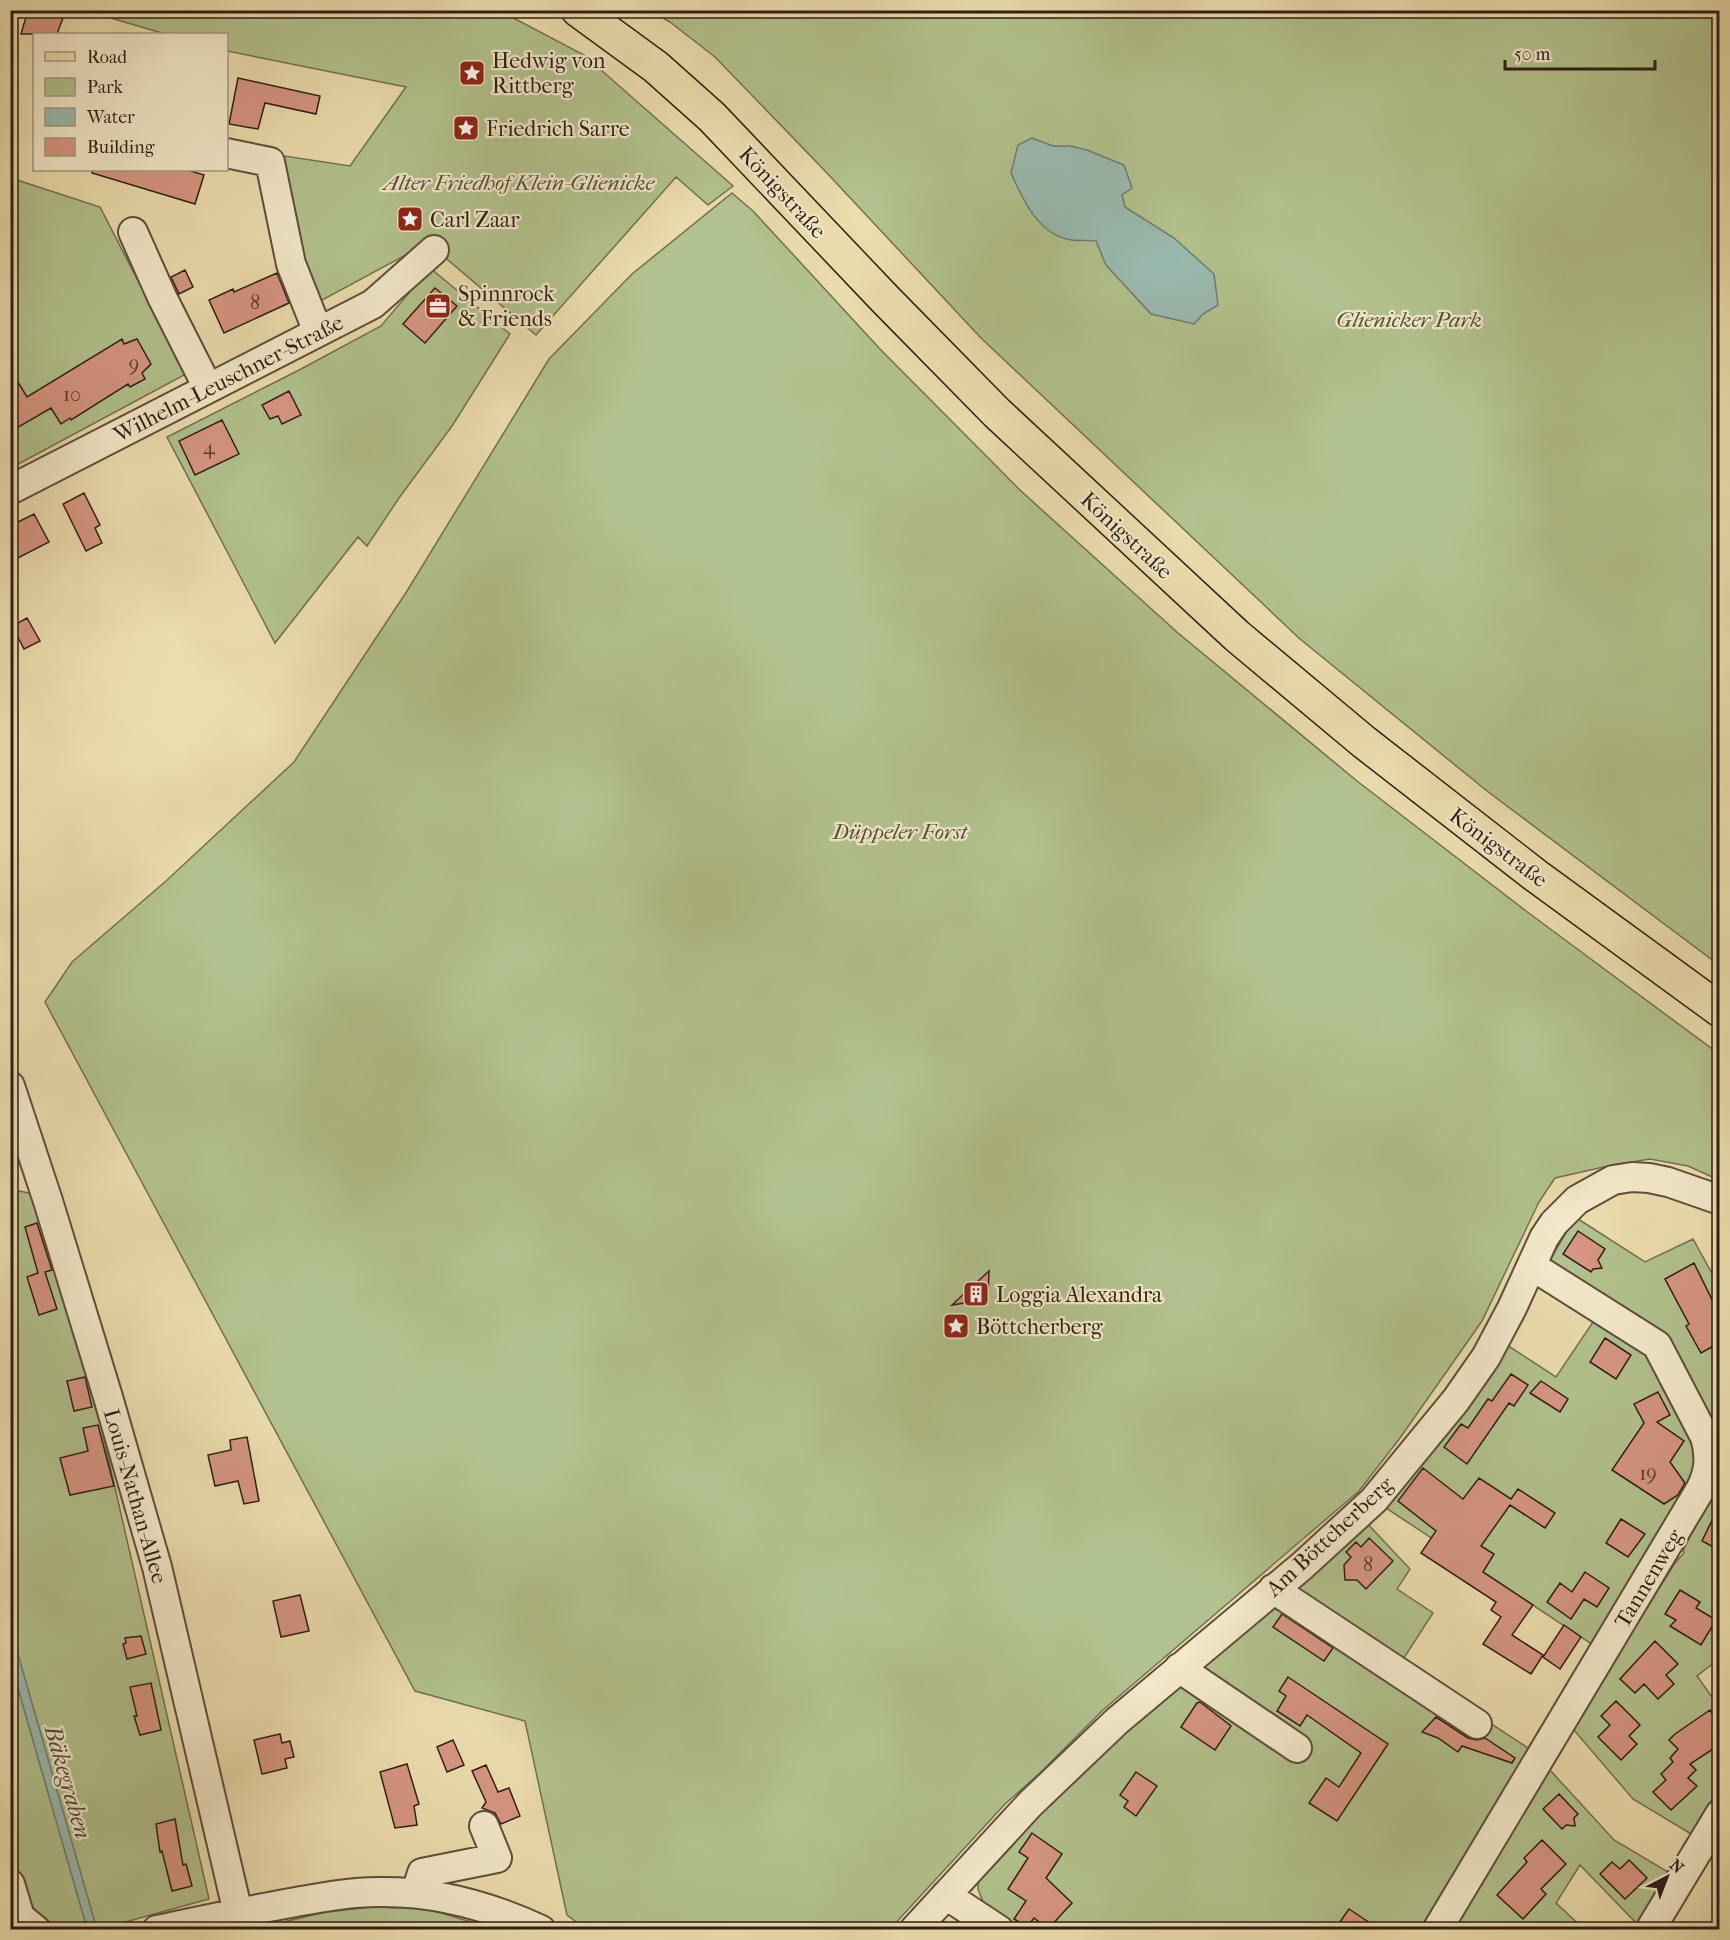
<svg xmlns="http://www.w3.org/2000/svg" width="1730" height="1940" font-family="'IM FELL French Canon',serif">
	<style>
		.green { fill: #b2c28e; stroke: #707052; stroke-width: 1.5 }
		.water { fill: #99bbb0; stroke: #6e7c72; stroke-width: 1.5 }
		.building { fill: #d69683; stroke: #2e1e16; stroke-width: 1.5 }
		.lines { fill: none; stroke-linecap: round; stroke-linejoin: round }
		.minor-casing { stroke: #5e4e3c; stroke-width: 32 }
		.major-casing { stroke: #2e1e16; stroke-width: 36 }
		.minor { stroke: #f3e9ca; stroke-width: 28 }
		.major { stroke: #ecddae; stroke-width: 33 }
		.labels { text-anchor: middle; stroke-width: 4.5; stroke-linejoin: round; paint-order: stroke }
		.number-label { font-size: 20px; fill: #583c31 }
		.poi-label { font-size: 22px; fill: #2e1e16; stroke: #f3e9ca; text-anchor: start }
		.park-label { font-size: 22px; font-style: italic; fill: #564f3a; stroke: #f3e9ca }
		.street-label { font-size: 22px; fill: #2e1e16; stroke: #f3e9ca }
		.water-label { font-size: 24px; font-style: italic; fill: #4e4d44; stroke: #f3e9ca }
	</style>
	<rect width="100%" height="100%" fill="#ecddae"/>
	<filter id="stains"><feTurbulence type="fractalNoise" baseFrequency=".00333" numOctaves="4"/><feColorMatrix values="0 0 0 0 .2 0 0 0 0 .09 0 0 0 0 .02 0 0 0 .5 -.17"/></filter>
	<radialGradient id="worn" r=".72"><stop offset=".6" stop-color="#630" stop-opacity="0"/><stop offset="1" stop-color="#630" stop-opacity=".3"/></radialGradient>
	<path class="green" d="M87,11H500L584,55L733,186L708,205L676,177L536,335L428,243L313,305L281,189L285,156L350,166L406,87L227,51L226,34H165Z
		M651,11H1719V965L1487,791L1300,639L981,338L826,172L715,57L670,22Z
		M11,178L100,207L186,374L11,468Z
		M732,193L753,211L880,349L1021,491L1178,633L1357,781L1526,911L1719,1054V1180L1688,1166L1650,1159L1608,1166L1555,1178L1539,1202L1482,1321L1400,1438L1359,1491L1103,1710L1040,1773L1006,1803L890,1929H586L567,1915L525,1721L415,1691L45,1002L72,962L166,881L294,762L407,591L549,359L632,274Z
		M430,268L510,334L452,426L399,498L367,546L358,537L275,643L167,437L301,369L381,326Z
		M10,1189L33,1194L87,1365L209,1899L107,1927V1929H54L48,1927L28,1910L11,1844Z
		M1575,1217L1645,1262L1693,1239L1719,1286V1659L1697,1676L1719,1707V1788L1691,1834L1633,1799L1573,1729L1646,1609L1675,1563L1684,1553L1683,1551L1710,1496L1666,1343L1548,1264Z
		M1595,1319L1648,1355L1697,1448L1700,1472L1593,1645L1380,1504L1504,1343L1556,1377Z
		M1364,1520L1410,1569L1397,1589L1433,1613L1400,1664L1531,1750L1466,1859L1420,1929H1023L983,1902L978,1889V1875C1097,1747 1233,1635 1364,1520Z
		M1549,1769L1614,1840L1668,1872L1637,1924L1580,1865L1556,1903L1584,1929L1450,1930Z
		M372,1907L428,1909L494,1929L283,1930L281,1926L283,1922L326,1912Z"/>
	<path class="water" d="M1032,138L1053,146H1070L1087,150L1124,165L1132,188L1122,195L1125,207L1174,238L1214,274L1218,305L1203,314L1194,324L1151,314L1106,265L1096,241C1088,240 1080,241 1072,240C1039,236 1023,200 1011,173L1018,145Z
		M10,1630H11L96,1926L86,1925L11,1664Z"/>
	<path class="building" d="M28,10H38L63,18L57,34H21Z
		M238,78L320,96L316,114L265,103L258,129L229,124Z
		M92,170H187L204,175L195,204L92,173Z
		M185,270L193,287L179,294L171,277Z
		M277,273L289,303L224,333L209,300L233,289L234,292Z
		M435,288L457,306L425,343L403,324Z
		M122,339L124,344L137,339L151,364L142,373L145,379L130,387L128,384L71,420L70,418L61,424L51,408L10,432V369L27,397Z
		M289,391L301,415L282,424L278,416L270,419L262,405Z
		M222,420L239,454L195,475L179,441Z
		M84,493L100,525L95,528L102,543L86,551L63,504Z
		M34,514L49,542L10,562V526Z
		M27,618L40,641L24,649L12,626Z
		M37,1223L52,1270L45,1272L57,1309L39,1315L27,1277L38,1273L25,1227Z
		M1578,1231L1605,1249L1598,1260L1602,1268L1593,1269L1591,1272L1563,1254Z
		M1694,1263L1719,1314V1343L1701,1353L1686,1326L1689,1324L1665,1279Z
		M989,1271L988,1299L952,1305Z
		M1605,1338L1631,1355L1616,1379L1590,1362Z
		M1511,1374L1528,1385L1514,1406L1509,1403L1467,1464L1444,1447L1461,1424L1468,1428L1488,1399L1492,1401Z
		M85,1377L92,1407L74,1411L67,1381Z
		M1541,1381L1568,1399L1560,1412L1530,1393Z
		M1658,1392L1670,1415L1657,1422L1684,1441L1670,1462L1685,1483L1678,1495L1664,1504L1612,1470L1644,1423L1634,1404Z
		M98,1425L114,1486L70,1495L60,1458L88,1451L83,1428Z
		M247,1437L259,1501L244,1504L238,1481L215,1486L208,1455L231,1450L230,1440Z
		M1423,1468L1463,1499L1479,1478L1511,1499L1518,1489L1555,1513L1545,1528L1510,1505L1481,1546L1494,1554L1483,1572L1533,1605L1512,1635L1543,1655L1531,1674L1483,1644L1501,1617L1491,1610L1496,1602L1421,1553L1436,1531L1398,1501Z
		M1719,1506V1550L1702,1541Z
		M1621,1519L1645,1534L1628,1557L1606,1543Z
		M1369,1538L1393,1561L1366,1589L1357,1580H1345L1344,1565L1351,1557L1346,1552L1356,1542L1361,1547Z
		M1585,1572L1609,1588L1597,1607L1584,1599L1571,1619L1547,1602L1560,1583L1572,1592Z
		M1680,1590L1700,1602L1696,1608L1716,1620L1701,1645L1670,1626L1676,1620L1665,1614Z
		M300,1595L309,1631L281,1637L273,1601Z
		M1282,1614L1333,1648L1324,1661L1273,1627Z
		M1564,1625L1581,1637L1560,1669L1543,1657Z
		M141,1636L146,1654L127,1659L123,1644L126,1643L125,1638Z
		M1655,1641L1678,1664L1666,1675L1674,1684L1658,1699L1644,1684L1635,1693L1620,1679Z
		M1288,1677L1388,1744L1337,1821L1309,1803L1326,1778L1339,1787L1361,1753L1307,1715L1300,1726L1277,1711L1286,1696L1279,1691Z
		M151,1683L161,1730L140,1735L134,1716H137L130,1687Z
		M1616,1701L1640,1725L1629,1736L1637,1744L1621,1760L1598,1737L1610,1725L1601,1716Z
		M1200,1702L1231,1726L1215,1750L1181,1727L1197,1703Z
		M1710,1710L1719,1724V1745L1690,1764L1696,1770L1688,1778L1697,1786L1671,1810L1653,1792L1666,1780L1661,1774L1673,1762L1670,1758L1678,1749L1669,1740L1675,1734Z
		M1436,1717L1468,1738L1477,1740L1485,1738L1515,1758L1512,1763L1462,1746L1458,1752L1438,1738L1422,1732Z
		M280,1734L282,1743L290,1741L294,1757L285,1759L287,1768L262,1774L254,1740Z
		M453,1740L464,1765L447,1772L437,1747Z
		M407,1764L419,1804L414,1806L417,1825L395,1828L380,1772Z
		M486,1765L498,1792L509,1788L520,1816L501,1824L495,1813L482,1808L486,1802L472,1771Z
		M1136,1772L1157,1786L1136,1816L1124,1807L1128,1801L1120,1795Z
		M1559,1794L1578,1814L1574,1818L1575,1826L1566,1825L1562,1829L1543,1809Z
		M175,1819L183,1865L186,1864L192,1886L172,1891L162,1851L160,1852L156,1824Z
		M1032,1833L1062,1854L1046,1878L1072,1903L1048,1929L1034,1918L1027,1927L1014,1919L1026,1901L1008,1889L1028,1858L1019,1852Z
		M1542,1840L1566,1864L1541,1889L1546,1894L1523,1919L1497,1895L1527,1862L1524,1858Z
		M1629,1860L1647,1878L1625,1899L1600,1874L1612,1862L1620,1869Z
		M1349,1909L1379,1929H1335Z"/>
	<g class="lines">
		<defs>
			<path id="minor" d="M226,153L270,162L291,264L318,332
				M133,232L162,297L208,388
				M10,490L373,304L434,250
				M10,1086L48,1201L108,1397L157,1567L238,1913
				M1273,1589L1477,1724
				M1179,1668L1297,1748
				M10,1884L20,1917L36,1930
				M416,1893L422,1873L497,1858L484,1826
				M946,1895L999,1930
				M157,1930C204,1920 250,1910 296,1902C324,1897 350,1892 378,1892C435,1891 490,1906 541,1930
				M914,1930L1030,1804L1117,1721L1302,1566L1374,1500L1456,1400L1486,1357L1512,1308L1544,1238L1554,1223L1577,1200L1613,1180L1632,1177L1649,1178L1668,1182L1720,1200
				M1437,1930L1700,1490C1709,1473 1711,1457 1705,1437L1657,1345L1532,1266
				M1650,1930L1720,1814"/>
			<path id="major" d="M578,10L656,67L712,117L885,299L997,413L1237,636L1364,742L1535,875L1720,1010"/>
		</defs>
		<use href="#minor" class="minor-casing"/>
		<use href="#major" class="major-casing"/>
		<use href="#minor" class="minor"/>
		<use href="#major" class="major"/>
	</g>
	<defs>
		<symbol id="sight-square" viewBox="-11 -11 22 22"><rect x="-9" y="-9" width="18" height="18" rx="4" fill="#8f2418" stroke="#f3e9ca"/><path d="M0-6L1.8-2.2L6-1.7L2.9 1.2L3.7 5.4L0 3.3L-3.7 5.4L-2.9 1.2L-6-1.7L-1.8-2.2Z" fill="#fff"/></symbol>
		<symbol id="office-square" viewBox="-11 -11 22 22"><rect x="-9" y="-9" width="18" height="18" rx="4" fill="#8f2418" stroke="#f3e9ca"/><path d="M-6-3h4V-5.5h4V-3h4V5H-6ZM-1-4.5V-3h2v-1.5ZM-6 0V1H6V0Z" fill="#fff"/></symbol>
		<symbol id="building-square" viewBox="-11 -11 22 22"><rect x="-9" y="-9" width="18" height="18" rx="4" fill="#8f2418" stroke="#f3e9ca"/><path d="M-4-6H4V6H1V3H-1V6H-4ZM-2.5-4.3h1.7v1.8h-1.7ZM.8-4.3h1.7v1.8H.8ZM-2.5-1h1.7V.8h-1.7ZM.8-1h1.7V.8H.8Z" fill="#fff"/></symbol>
	</defs>
	<g fill-rule="evenodd">
		<use href="#sight-square" x="457" y="58" width="30" height="30"/>
		<use href="#sight-square" x="451" y="113" width="30" height="30"/>
		<use href="#sight-square" x="395" y="204" width="30" height="30"/>
		<use href="#office-square" x="423" y="291" width="30" height="30"/>
		<use href="#building-square" x="961" y="1279" width="30" height="30"/>
		<use href="#sight-square" x="941" y="1311" width="30" height="30"/>
	</g>
	<g class="labels">
		<g class="number-label">
			<text x="255" y="309">8</text>
			<text x="134" y="371">9</text>
			<text x="72" y="401">10</text>
			<text x="209" y="454">4</text>
			<text x="1648" y="1480">19</text>
			<text x="1368" y="1571">8</text>
		</g>
		<g class="poi-label">
			<text x="492" y="68">Hedwig von<tspan x="492" dy="25">Rittberg</tspan></text>
			<text x="486" y="136">Friedrich Sarre</text>
			<text x="430" y="227">Carl Zaar</text>
			<text x="458" y="301">Spinnrock<tspan x="458" dy="25">&amp; Friends</tspan></text>
			<text x="996" y="1302">Loggia Alexandra</text>
			<text x="976" y="1334">Böttcherberg</text>
		</g>
		<g class="park-label">
			<text x="519" y="190">Alter Friedhof Klein-Glienicke</text>
			<text x="1409" y="327">Glienicker Park</text>
			<text x="900" y="839">Düppeler Forst</text>
		</g>
		<g class="street-label">
			<text transform="translate(783 192) rotate(47)" y="8">Königstraße</text>
			<text transform="translate(228 378) rotate(-27)" y="8">Wilhelm-Leuschner-Straße</text>
			<text transform="translate(1127 535) rotate(43)" y="8">Königstraße</text>
			<text transform="translate(1499 847) rotate(37)" y="8">Königstraße</text>
			<text transform="translate(136 1496) rotate(74)" y="8">Louis-Nathan-Allee</text>
			<text transform="translate(1329 1536) rotate(-43)" y="8">Am Böttcherberg</text>
			<text transform="translate(1648 1578) rotate(-59)" y="8">Tannenweg</text>
		</g>
		<g class="water-label">
			<text transform="translate(68 1782) rotate(74)" y="8">Bäkegraben</text>
		</g>
	</g>
	<rect width="1730" height="1940" fill="none" stroke="#ecddae" stroke-width="36"/>
	<rect x="12" y="12" width="1706" height="1916" fill="none" stroke="#2e1e16" stroke-width="3"/>
	<rect x="18" y="18" width="1694" height="1904" fill="none" stroke="#2e1e16" stroke-width="1.5"/>
	<rect x="33" y="33" width="195" height="138" fill="#f3e9ca" stroke="#a49882" stroke-width="1.5"/>
	<rect x="45" y="52" width="30" height="9" fill="#ecddae" stroke="#a49882" stroke-width="1.5"/>
	<text x="87" y="63" font-size="18" fill="#2e1e16">Road</text>
	<rect x="45" y="78" width="30" height="18" fill="#b2c28e" stroke="#a49882" stroke-width="1.5"/>
	<text x="87" y="93" font-size="18" fill="#2e1e16">Park</text>
	<rect x="45" y="108" width="30" height="18" fill="#99bbb0" stroke="#a49882" stroke-width="1.5"/>
	<text x="87" y="123" font-size="18" fill="#2e1e16">Water</text>
	<rect x="45" y="138" width="30" height="18" fill="#d69683" stroke="#a49882" stroke-width="1.5"/>
	<text x="87" y="153" font-size="18" fill="#2e1e16">Building</text>
	<g transform="translate(1667 1877) rotate(42)" stroke="#f3e9ca" stroke-width="4.5" paint-order="stroke">
	<path d="M0-4.5L10 22L0 15L-10 22Z" fill="#2e1e16"/>
	<text y="-9" font-size="16" font-weight="bold" text-anchor="middle" fill="#2e1e16">N</text>
	</g>
	<path d="M1505 60v9h150v-9" fill="none" stroke="#2e1e16" stroke-width="3"/>
	<text x="1514" y="60" font-size="18" fill="#2e1e16" stroke="#f3e9ca" stroke-width="4.5" paint-order="stroke">50 m</text>
	<rect width="100%" height="100%" filter="url(#stains)"/>
	<rect width="100%" height="100%" fill="url(#worn)"/>
</svg>
